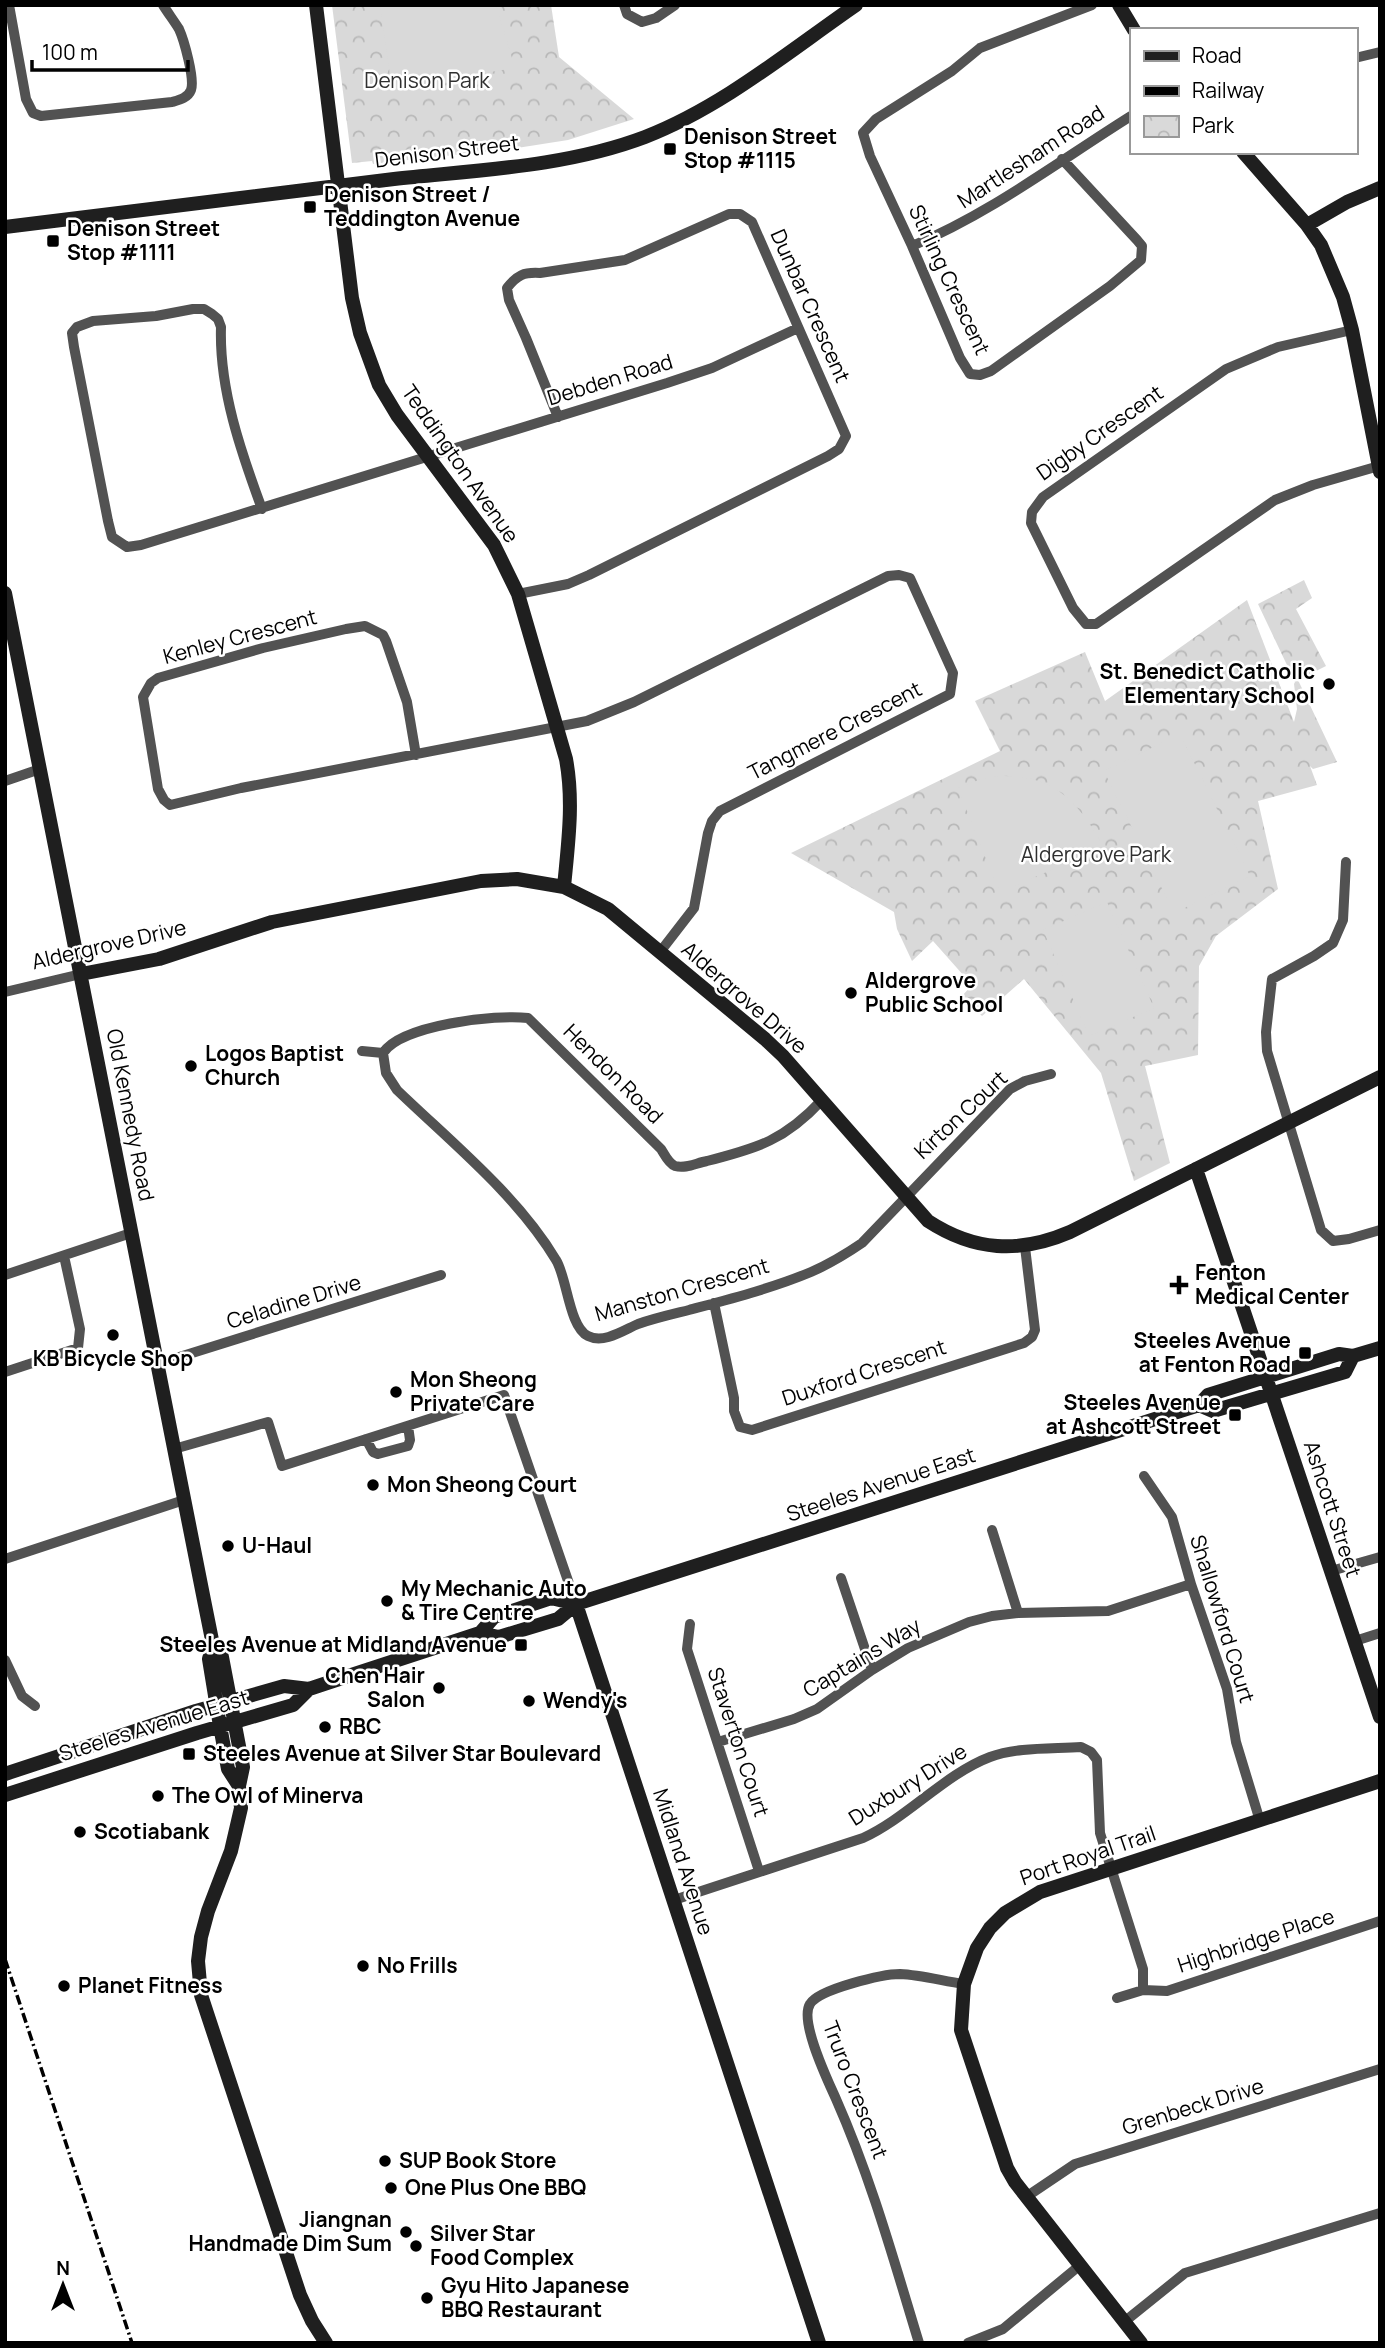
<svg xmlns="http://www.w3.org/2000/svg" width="1385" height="2348" font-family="Manrope,sans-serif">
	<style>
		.park { fill: url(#park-crowns) }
		.pitch { fill: #d9d9d9 }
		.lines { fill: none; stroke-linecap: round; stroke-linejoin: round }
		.street { stroke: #525252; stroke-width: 10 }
		.secondary { stroke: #1f1f1f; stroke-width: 14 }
		.rail { stroke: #000; stroke-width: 3.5; stroke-dasharray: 10 3.5 2 3.5; stroke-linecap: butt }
		.poi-dot { fill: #000; stroke: #fff; stroke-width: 2.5 }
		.labels { text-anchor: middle; stroke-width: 5; stroke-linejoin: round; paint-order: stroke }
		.park-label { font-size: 21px; fill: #303030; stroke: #fff }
		.poi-label { font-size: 21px; font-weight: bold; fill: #000; stroke: #fff; text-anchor: start }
		.street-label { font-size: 21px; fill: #000; stroke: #fff }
	</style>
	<defs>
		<pattern id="park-crowns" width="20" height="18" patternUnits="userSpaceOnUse" patternTransform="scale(1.75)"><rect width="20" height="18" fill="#d9d9d9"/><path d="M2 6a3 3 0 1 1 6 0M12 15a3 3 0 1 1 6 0" fill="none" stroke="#b8b8b8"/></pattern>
	</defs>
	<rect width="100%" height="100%" fill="#fff"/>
	<path class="park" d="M332,5H551L559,57L634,119L568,140L517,148L373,164L372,161L352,163Z
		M1304,580L1312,598L1296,609L1326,666L1298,680L1337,762L1313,769L1310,766L1317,785L1258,801L1278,889L1216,936L1199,966L1198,1055L1145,1066L1170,1163L1134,1181L1101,1073L1024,979L982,1016L962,996L972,985L933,941L912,961L897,929L894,912L791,853L1000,751L975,701L1085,652L1105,701L1247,600L1294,722L1297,709L1294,684L1295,682L1258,604Z"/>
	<path class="pitch" d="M380,5H496L515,68L402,87L390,75Z
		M1180,734L1250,876L1174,913L1104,771Z
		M998,776C1055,774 1078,802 1104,847L1005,890L997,887L958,788L981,779Z
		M1107,902L1154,1008L1089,1036L1043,930Z"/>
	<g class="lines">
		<path class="street" d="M9,5L26,99L33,113L41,116L172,102C179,100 188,98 191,90C195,79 184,40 179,29C174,21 168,13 163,5
			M624,5L627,14L642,22L656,18L675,5
			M1355,58L1380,52
			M1062,159L1137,240L1142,246L1141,260L1110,286L991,371L980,375L970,374L960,358L912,246L870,156L863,133L876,119L952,71L980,48L1092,5
			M912,246C991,213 1059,161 1131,116
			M1352,330L1278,347L1226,369L1043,497L1032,512L1031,523L1073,608L1086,624H1096L1275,500L1313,485L1379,466
			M262,509C241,452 219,389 221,327L218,319L212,314L204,309H193L156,316L93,321L77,327L72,333L74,347L108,521L112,537L127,547L141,545L667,383L712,368L798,328
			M518,594L568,584L589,575L828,456L839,449L846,436L752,222L740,214H729L625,260L540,273C524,272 517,275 507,288L509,300L526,338L558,417
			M416,755L407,702L386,641L383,635L365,626L346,629L263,648L158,678L151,683L143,697L158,789L164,800L170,805L241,788L587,721L634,702L888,576L899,575L910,578L953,673L950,694L720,811L712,821L708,833L694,908L660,952
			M5,781L40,769
			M1346,862L1343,920L1333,943L1314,956L1272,979L1266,1032L1267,1051L1321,1230L1333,1241L1349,1239L1380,1230
			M5,992L81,974
			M362,1051L383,1053
			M383,1053L386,1073L397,1090C451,1142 517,1195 556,1260C567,1277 569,1327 588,1336C604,1344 624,1330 638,1324C655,1318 673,1314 689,1310C730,1299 773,1288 811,1272C829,1264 846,1254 862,1243L1010,1089L1025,1081L1051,1074
			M383,1053C401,1025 496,1014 528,1018L661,1149C665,1155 668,1163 675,1166C686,1169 696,1163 707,1161C758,1148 785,1140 822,1100
			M5,1275L131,1233
			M714,1303L734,1398V1411L740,1427L752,1430L1024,1343L1032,1337L1035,1330L1025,1247
			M157,1364L441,1275
			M5,1372L78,1348L80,1329L64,1256
			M366,1439L373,1452L378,1454L408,1446L410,1440L408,1426
			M174,1449L268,1422L282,1466L504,1395L576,1604
			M1144,1476L1172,1517L1191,1584L1227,1689L1236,1742L1260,1821
			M992,1530L1018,1613
			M5,1559L184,1500
			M1331,1571L1380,1557
			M841,1578L872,1670
			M690,1624L687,1649L759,1871
			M1355,1641L1380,1633
			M5,1660L22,1696L35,1706
			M718,1742L794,1719L817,1709L872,1670L908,1648L969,1622L992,1616L1018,1613L1108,1611L1191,1584
			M674,1900L863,1838C907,1818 945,1774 990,1757C1017,1747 1052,1749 1081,1747L1091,1752L1097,1760L1100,1833L1143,1969V1990L1167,1991L1380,1921
			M1117,1998L1143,1990
			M1026,2197L1075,2164L1380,2069
			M1124,2322L1185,2273L1380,2213
			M919,2343C894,2261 871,2178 836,2099C828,2081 799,2021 810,2004C819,1989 883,1974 900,1974C921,1975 943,1981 964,1984
			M968,2343L1003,2329L1079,2266"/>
		<path class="secondary" d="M316,5L352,298L360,333L379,385L397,415L494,545L518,594L566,759C574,802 568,844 564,887
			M1119,5L1134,30
			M1243,152L1307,225L1321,245L1343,297L1352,330L1380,472
			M1307,225L1347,202L1380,188
			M5,227C135,210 265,195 394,179C477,170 566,167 645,137C722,107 788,52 856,5
			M5,593L204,1600L213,1645L222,1657L243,1767L239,1786L241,1808L231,1851L208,1911L201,1937L198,1961L201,1995L300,2295L312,2321L326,2343
			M81,974L159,959L272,922L481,881L517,879L564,887L608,909L765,1039L783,1056L928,1221C974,1251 1019,1254 1070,1232L1380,1077
			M1196,1169L1380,1717
			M1199,1405L1213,1411L1345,1372L1353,1356
			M576,1604L819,2343
			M480,1633L499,1637L558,1619L576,1604L1199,1405L1208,1395L1339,1354L1353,1356L1380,1348
			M213,1645L209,1659L220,1726L228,1769L239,1786
			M5,1774L196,1711L284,1686L309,1689L327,1683L480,1633L494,1617L551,1598L576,1604
			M5,1795L197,1733L293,1705L309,1689
			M1141,2343L1015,2182L1007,2168L961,2030L964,1984L977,1948L990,1928L1005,1913L1040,1892L1380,1781"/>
		<path class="rail" d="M5,1959L132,2343"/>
	</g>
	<g class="poi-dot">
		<rect x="663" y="142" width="14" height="14" rx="3.5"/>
		<rect x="303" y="200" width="14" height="14" rx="3.5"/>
		<rect x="46" y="234" width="14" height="14" rx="3.5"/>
		<circle cx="1329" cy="684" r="7"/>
		<circle cx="851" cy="993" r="7"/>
		<circle cx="191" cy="1066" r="7"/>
		<path d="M1175.5 1274.5h7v7h7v7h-7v7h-7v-7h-7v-7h7z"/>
		<circle cx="113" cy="1335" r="7"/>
		<rect x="1298" y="1346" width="14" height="14" rx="3.5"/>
		<circle cx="396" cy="1392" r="7"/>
		<rect x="1228" y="1408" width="14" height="14" rx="3.5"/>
		<circle cx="373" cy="1485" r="7"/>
		<circle cx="228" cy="1546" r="7"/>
		<circle cx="387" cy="1601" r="7"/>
		<rect x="514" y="1638" width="14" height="14" rx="3.5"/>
		<circle cx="439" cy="1688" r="7"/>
		<circle cx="529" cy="1701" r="7"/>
		<circle cx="325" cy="1727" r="7"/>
		<rect x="182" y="1747" width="14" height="14" rx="3.5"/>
		<circle cx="158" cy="1796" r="7"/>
		<circle cx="80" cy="1832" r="7"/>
		<circle cx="363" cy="1966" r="7"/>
		<circle cx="64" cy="1986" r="7"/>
		<circle cx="385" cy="2161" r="7"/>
		<circle cx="391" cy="2188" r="7"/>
		<circle cx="406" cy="2232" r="7"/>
		<circle cx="416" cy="2246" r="7"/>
		<circle cx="427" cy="2298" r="7"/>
	</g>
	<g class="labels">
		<g class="park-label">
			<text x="427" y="88">Denison Park</text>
			<text x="1096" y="862">Aldergrove Park</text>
		</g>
		<g class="poi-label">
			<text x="684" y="144">Denison Street<tspan x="684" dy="24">Stop #1115</tspan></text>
			<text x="324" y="202">Denison Street /<tspan x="324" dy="24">Teddington Avenue</tspan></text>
			<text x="67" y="236">Denison Street<tspan x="67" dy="24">Stop #1111</tspan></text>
			<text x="1315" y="679" text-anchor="end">St. Benedict Catholic<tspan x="1315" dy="24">Elementary School</tspan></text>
			<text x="865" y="988">Aldergrove<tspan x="865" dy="24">Public School</tspan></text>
			<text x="205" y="1061">Logos Baptist<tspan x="205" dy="24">Church</tspan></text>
			<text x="1195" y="1280">Fenton<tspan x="1195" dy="24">Medical Center</tspan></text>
			<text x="1291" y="1348" text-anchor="end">Steeles Avenue<tspan x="1291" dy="24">at Fenton Road</tspan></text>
			<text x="113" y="1366" text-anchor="middle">KB Bicycle Shop</text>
			<text x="410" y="1387">Mon Sheong<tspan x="410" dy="24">Private Care</tspan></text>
			<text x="1221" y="1410" text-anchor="end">Steeles Avenue<tspan x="1221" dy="24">at Ashcott Street</tspan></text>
			<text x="387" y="1492">Mon Sheong Court</text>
			<text x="242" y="1553">U-Haul</text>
			<text x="401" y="1596">My Mechanic Auto<tspan x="401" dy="24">&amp; Tire Centre</tspan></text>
			<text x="507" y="1652" text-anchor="end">Steeles Avenue at Midland Avenue</text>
			<text x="425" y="1683" text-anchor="end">Chen Hair<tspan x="425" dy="24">Salon</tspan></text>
			<text x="543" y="1708">Wendy's</text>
			<text x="339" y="1734">RBC</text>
			<text x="203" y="1761">Steeles Avenue at Silver Star Boulevard</text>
			<text x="172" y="1803">The Owl of Minerva</text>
			<text x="94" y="1839">Scotiabank</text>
			<text x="377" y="1973">No Frills</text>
			<text x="78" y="1993">Planet Fitness</text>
			<text x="399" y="2168">SUP Book Store</text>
			<text x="405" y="2195">One Plus One BBQ</text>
			<text x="392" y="2227" text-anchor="end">Jiangnan<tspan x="392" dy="24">Handmade Dim Sum</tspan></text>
			<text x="430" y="2241">Silver Star<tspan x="430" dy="24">Food Complex</tspan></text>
			<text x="441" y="2293">Gyu Hito Japanese<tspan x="441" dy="24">BBQ Restaurant</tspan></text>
		</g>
		<g class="street-label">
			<text transform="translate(447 152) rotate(-7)" y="7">Denison Street</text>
			<text transform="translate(1031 157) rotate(-33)" y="7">Martlesham Road</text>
			<text transform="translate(949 280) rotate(65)" y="7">Stirling Crescent</text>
			<text transform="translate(810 306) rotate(66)" y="7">Dunbar Crescent</text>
			<text transform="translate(610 380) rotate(-17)" y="7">Debden Road</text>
			<text transform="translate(1100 433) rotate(-35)" y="7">Digby Crescent</text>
			<text transform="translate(460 464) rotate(55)" y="7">Teddington Avenue</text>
			<text transform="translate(240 637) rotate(-15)" y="7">Kenley Crescent</text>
			<text transform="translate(835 731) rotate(-27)" y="7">Tangmere Crescent</text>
			<text transform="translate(109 945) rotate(-13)" y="7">Aldergrove Drive</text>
			<text transform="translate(744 998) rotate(41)" y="7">Aldergrove Drive</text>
			<text transform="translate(613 1074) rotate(45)" y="7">Hendon Road</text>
			<text transform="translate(130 1115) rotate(79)" y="7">Old Kennedy Road</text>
			<text transform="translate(961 1115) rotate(-43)" y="7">Kirton Court</text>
			<text transform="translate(682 1290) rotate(-16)" y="7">Manston Crescent</text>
			<text transform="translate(294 1302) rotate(-17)" y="7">Celadine Drive</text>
			<text transform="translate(864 1373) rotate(-18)" y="7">Duxford Crescent</text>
			<text transform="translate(881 1485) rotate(-18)" y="7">Steeles Avenue East</text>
			<text transform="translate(1332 1509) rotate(72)" y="7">Ashcott Street</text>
			<text transform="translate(1222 1619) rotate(73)" y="7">Shallowford Court</text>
			<text transform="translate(862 1658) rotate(-31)" y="7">Captains Way</text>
			<text transform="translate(154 1726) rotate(-17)" y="7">Steeles Avenue East</text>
			<text transform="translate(738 1742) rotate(72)" y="7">Staverton Court</text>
			<text transform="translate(908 1785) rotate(-32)" y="7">Duxbury Drive</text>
			<text transform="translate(1088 1856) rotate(-19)" y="7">Port Royal Trail</text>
			<text transform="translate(683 1862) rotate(72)" y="7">Midland Avenue</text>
			<text transform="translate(1256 1941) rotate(-18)" y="7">Highbridge Place</text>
			<text transform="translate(855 2090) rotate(69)" y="7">Truro Crescent</text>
			<text transform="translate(1193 2107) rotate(-17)" y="7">Grenbeck Drive</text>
		</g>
	</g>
	<rect width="1385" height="2348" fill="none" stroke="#000000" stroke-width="14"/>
	<rect x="1130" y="28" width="228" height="126" fill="#ffffff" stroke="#999999" stroke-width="2"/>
	<rect x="1144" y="51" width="35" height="10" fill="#1f1f1f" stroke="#999999" stroke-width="2"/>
	<text x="1192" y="63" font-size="21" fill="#000000">Road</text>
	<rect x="1144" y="86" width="35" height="10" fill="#000000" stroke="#999999" stroke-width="2"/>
	<text x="1192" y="98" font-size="21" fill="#000000">Railway</text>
	<rect x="1144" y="116" width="35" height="21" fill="url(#park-crowns)" stroke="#999999" stroke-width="2"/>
	<text x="1192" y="133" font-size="21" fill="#000000">Park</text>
	<g transform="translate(63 2285)" stroke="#ffffff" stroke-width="5" paint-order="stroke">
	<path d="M0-5L12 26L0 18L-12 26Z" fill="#000000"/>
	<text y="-10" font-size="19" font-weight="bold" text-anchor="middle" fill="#000000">N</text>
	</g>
	<path d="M32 60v10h156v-10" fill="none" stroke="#000000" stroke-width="3.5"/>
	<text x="42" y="60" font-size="21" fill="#000000" stroke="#ffffff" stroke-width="5" paint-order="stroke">100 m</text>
</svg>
